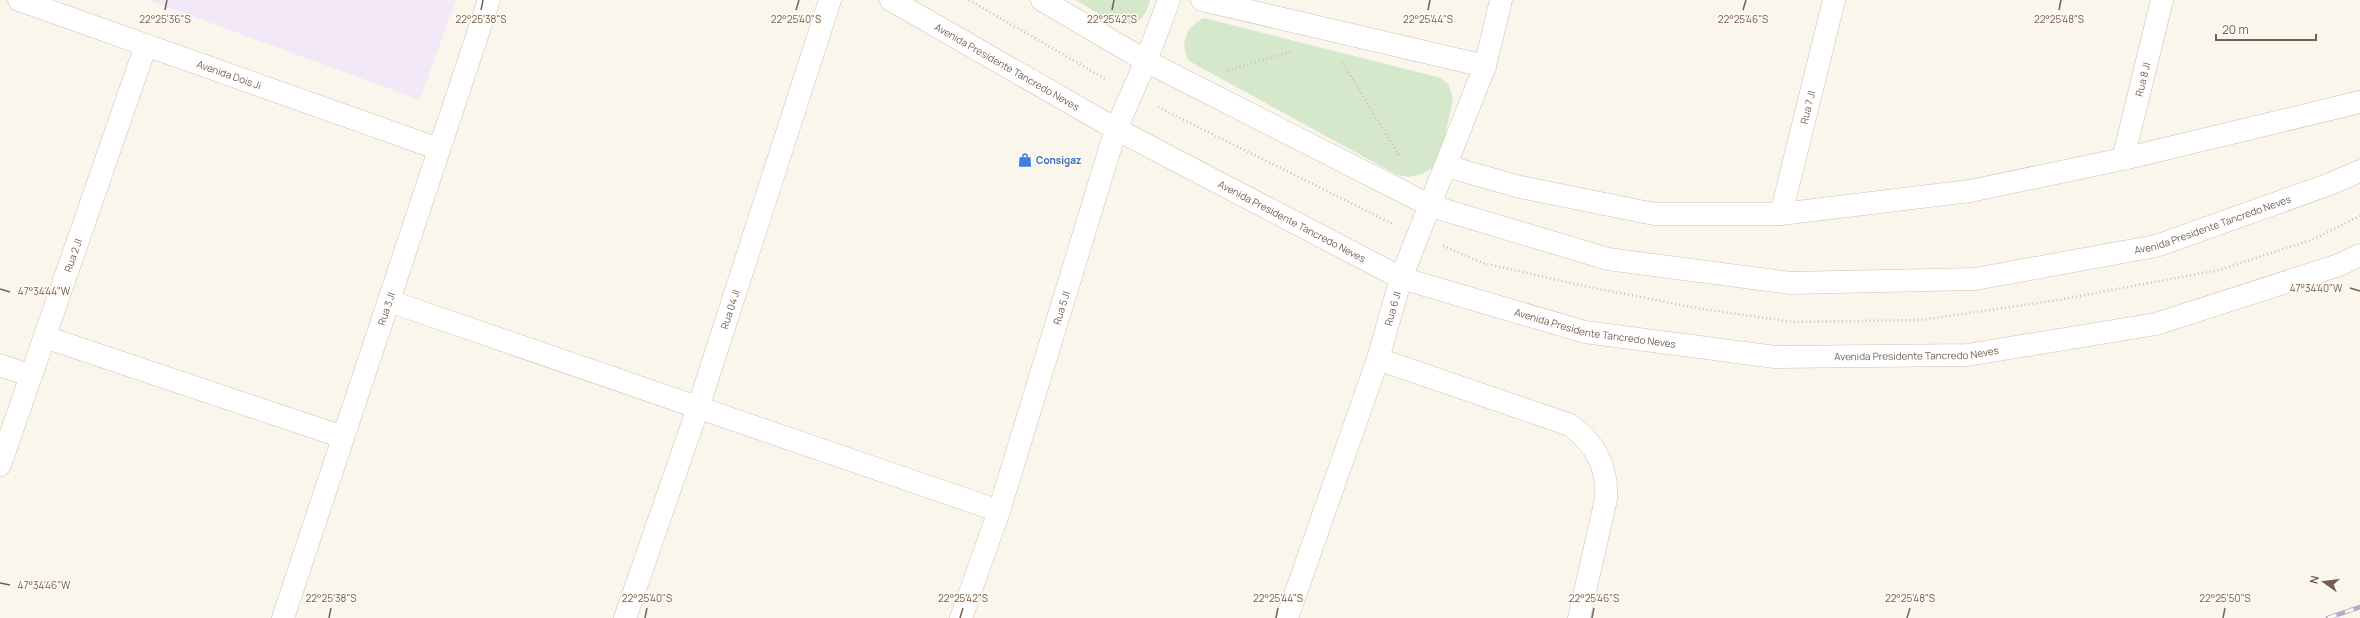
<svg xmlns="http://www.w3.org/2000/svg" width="2360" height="618" font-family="Manrope,sans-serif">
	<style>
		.education { fill: #f3e8f8 }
		.green { fill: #d6e8cb }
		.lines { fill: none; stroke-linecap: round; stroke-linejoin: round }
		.street-casing { stroke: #cdbfb2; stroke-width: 23 }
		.secondary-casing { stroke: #cfbfb0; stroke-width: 23 }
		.path { stroke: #d4bba9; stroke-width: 2.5; stroke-dasharray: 1 3; stroke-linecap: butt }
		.street { stroke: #fff; stroke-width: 22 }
		.secondary { stroke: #fff; stroke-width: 22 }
		.rail-casing { stroke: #baaac5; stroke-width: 4.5 }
		.rail { stroke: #fefaf3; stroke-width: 3; stroke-dasharray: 9; stroke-linecap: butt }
		.ticks { fill: none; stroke: #755f50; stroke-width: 1.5 }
		.labels { text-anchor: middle; stroke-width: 3; stroke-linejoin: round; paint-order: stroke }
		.street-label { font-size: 10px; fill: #755f50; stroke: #fefaf3 }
		.shop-label { font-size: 10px; font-weight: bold; fill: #366cbe; stroke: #fefaf3; text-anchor: start }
		.ticks-label { font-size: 10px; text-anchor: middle; fill: #755f50; stroke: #fefaf3; stroke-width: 3; stroke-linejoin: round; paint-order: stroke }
	</style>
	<rect width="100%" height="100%" fill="#fbf6ec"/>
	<path class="education" d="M148,0H456L420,100Z"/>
	<path class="green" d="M1076,0H1150C1139,46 1101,14 1076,0Z
		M1204,18L1441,78L1449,85L1453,100L1440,159L1432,168L1422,174L1409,177L1397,175L1189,61C1179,44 1186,26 1204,18Z"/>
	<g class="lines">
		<defs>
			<g id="street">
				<path id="s1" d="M19,0L439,149"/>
				<path d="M1202,0L1485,66"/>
				<path d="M1146,61L1169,0"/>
				<path id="s2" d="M2123,159L2162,0"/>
				<path d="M1446,166L1520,187L1654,214H1781L1970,191L2123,159L2360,102"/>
				<path id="s3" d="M1781,214L1834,0"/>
				<path d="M389,301L999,511"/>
				<path d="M45,337L343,437"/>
				<path d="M1378,359L1570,425C1596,444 1608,467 1606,499L1579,618"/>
				<path d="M0,365L31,376"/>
				<path id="s4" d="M0,465L146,45"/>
				<path id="s5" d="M283,618L489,0"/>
				<path id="s6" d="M1287,618L1378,359L1401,278L1485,66L1501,0"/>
			</g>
			<g id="secondary">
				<path id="s7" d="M891,0L1116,129L1401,278L1585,332L1775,357L1967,355L2156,324L2339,265L2360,255"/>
				<path id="s8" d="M1042,0L1146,61L1431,206L1608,259L1790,283L1975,279L2156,246L2330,184L2360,171"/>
				<path id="s9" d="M625,618L698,408L830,0"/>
				<path id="s10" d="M961,618L999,511L1116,129L1146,61"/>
			</g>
		</defs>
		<use href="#street" class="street-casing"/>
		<use href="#secondary" class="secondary-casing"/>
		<path class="path" d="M969,0L1107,80
			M1342,62L1400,157
			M1228,70L1293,51
			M1158,107L1393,224
			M1443,246L1483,263L1579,285L1702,309L1793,322L1921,320L2058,300L2219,270L2314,239L2360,216"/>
		<use href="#street" class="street"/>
		<use href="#secondary" class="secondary"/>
		<defs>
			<path id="rail" d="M2328,618L2360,607"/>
		</defs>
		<use href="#rail" class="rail-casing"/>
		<use href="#rail" class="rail"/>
	</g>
	<path class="ticks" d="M165,10L167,0M481,10L483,0M796,10L799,0M1112,10L1114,0M1428,10L1430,0M1743,10L1746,0M2059,10L2061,0M2350,288L2360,291M0,289L10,292M0,583L10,585M329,618L331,608M645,618L647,608M960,618L963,608M1276,618L1278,608M1592,618L1594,608M1907,618L1910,608M2223,618L2225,608"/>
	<defs>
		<symbol id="shop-bare" viewBox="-9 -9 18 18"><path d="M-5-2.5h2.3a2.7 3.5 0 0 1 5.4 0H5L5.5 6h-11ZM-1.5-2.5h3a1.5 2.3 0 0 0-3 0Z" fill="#3f7fe0" stroke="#fefaf3" stroke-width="2.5" paint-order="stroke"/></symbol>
	</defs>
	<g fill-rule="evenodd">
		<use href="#shop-bare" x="1015" y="150" width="20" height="20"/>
	</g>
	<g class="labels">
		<g class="street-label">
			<text dy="4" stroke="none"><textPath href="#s7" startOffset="134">Avenida Presidente Tancredo Neves</textPath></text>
			<text dy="4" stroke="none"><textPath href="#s1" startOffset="223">Avenida Dois Ji</textPath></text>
			<text dy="4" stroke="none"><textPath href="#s2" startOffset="82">Rua 8 JI</textPath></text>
			<text dy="4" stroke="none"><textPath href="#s3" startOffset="110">Rua 7 JI</textPath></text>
			<text dy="4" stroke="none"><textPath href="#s7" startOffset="458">Avenida Presidente Tancredo Neves</textPath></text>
			<text dy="4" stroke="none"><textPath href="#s8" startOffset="1238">Avenida Presidente Tancredo Neves</textPath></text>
			<text dy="4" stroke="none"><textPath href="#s4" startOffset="222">Rua 2 JI</textPath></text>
			<text dy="4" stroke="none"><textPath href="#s10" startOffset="326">Rua 5 JI</textPath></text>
			<text dy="4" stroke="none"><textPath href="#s6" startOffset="327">Rua 6 JI</textPath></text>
			<text dy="4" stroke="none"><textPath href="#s5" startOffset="326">Rua 3 JI</textPath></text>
			<text dy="4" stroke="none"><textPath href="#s9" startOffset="326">Rua 04 JI</textPath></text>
			<text dy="4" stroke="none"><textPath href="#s7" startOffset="782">Avenida Presidente Tancredo Neves</textPath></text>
			<text dy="4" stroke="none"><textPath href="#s7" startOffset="1106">Avenida Presidente Tancredo Neves</textPath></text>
		</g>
		<g class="shop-label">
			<text x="1036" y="164">Consigaz</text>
		</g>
	</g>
	<g class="ticks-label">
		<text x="165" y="23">22°25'36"S</text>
		<text x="481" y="23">22°25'38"S</text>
		<text x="796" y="23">22°25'40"S</text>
		<text x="1112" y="23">22°25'42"S</text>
		<text x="1428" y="23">22°25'44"S</text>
		<text x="1743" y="23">22°25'46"S</text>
		<text x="2059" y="23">22°25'48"S</text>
		<text x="2316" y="292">47°34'40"W</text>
		<text x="44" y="295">47°34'44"W</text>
		<text x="44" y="589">47°34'46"W</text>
		<text x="331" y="602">22°25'38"S</text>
		<text x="647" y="602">22°25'40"S</text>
		<text x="963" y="602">22°25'42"S</text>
		<text x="1278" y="602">22°25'44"S</text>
		<text x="1594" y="602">22°25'46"S</text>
		<text x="1910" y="602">22°25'48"S</text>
		<text x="2225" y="602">22°25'50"S</text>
	</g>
	<g transform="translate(2324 582) rotate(284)" stroke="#fefaf3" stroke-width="3" paint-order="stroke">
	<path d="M0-3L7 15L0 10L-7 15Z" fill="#755f50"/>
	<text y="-6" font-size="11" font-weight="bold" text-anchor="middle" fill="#755f50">N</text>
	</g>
	<path d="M2216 34v6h100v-6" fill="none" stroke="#755f50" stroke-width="2"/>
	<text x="2222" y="34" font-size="12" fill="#755f50" stroke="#fefaf3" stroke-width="3" paint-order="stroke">20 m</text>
</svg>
